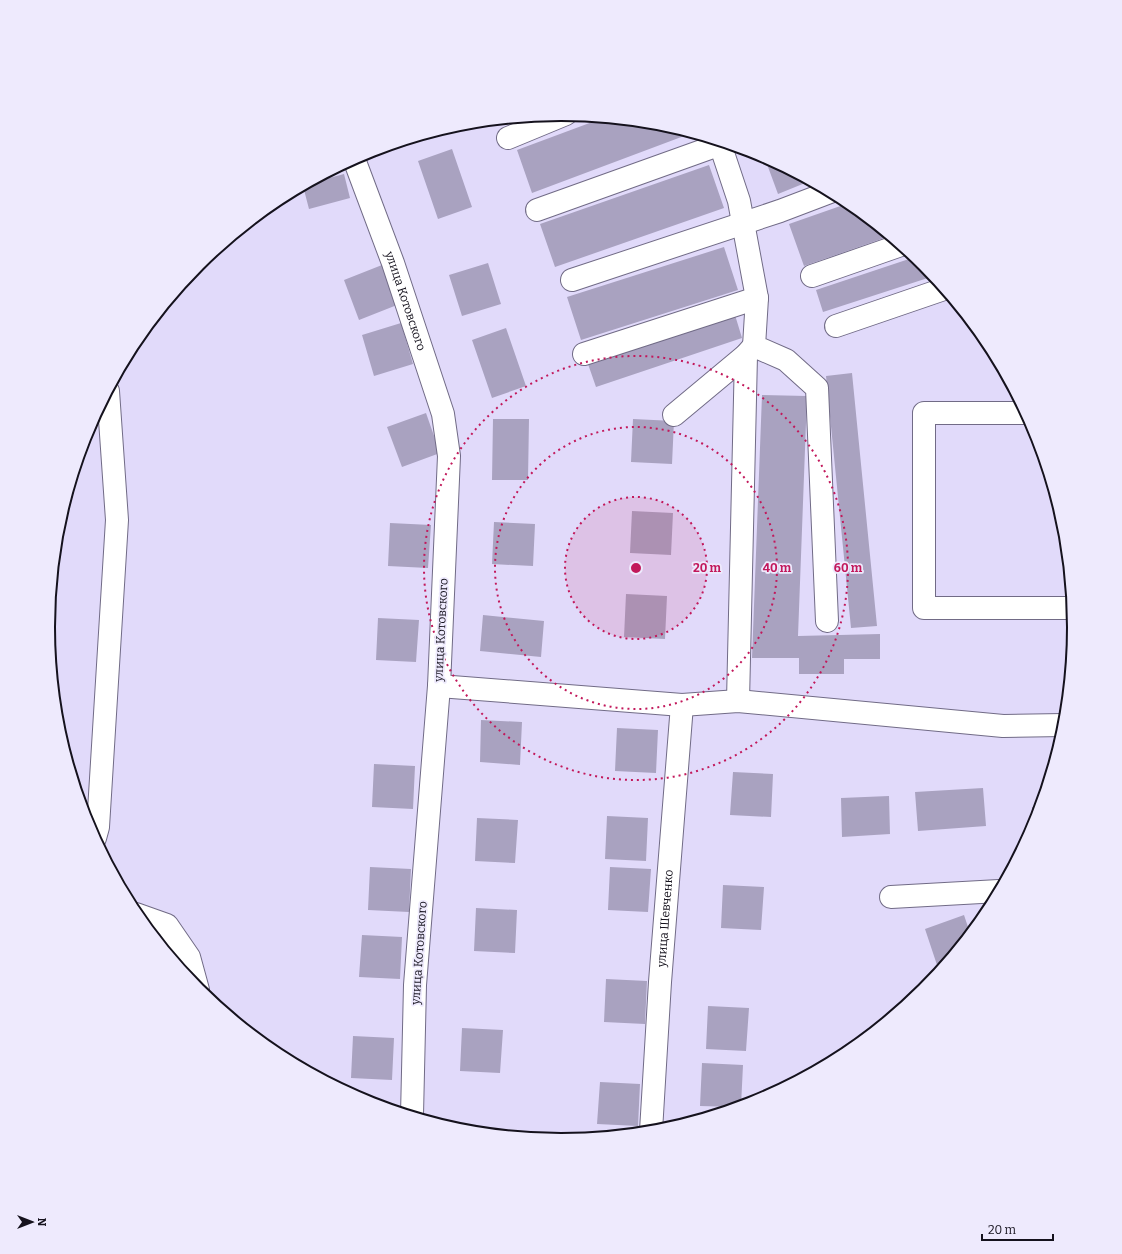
<svg xmlns="http://www.w3.org/2000/svg" width="1122" height="1254" font-family="Bitter,serif">
	<style>
		.building { fill: #a9a2c0 }
		.lines { fill: none; stroke-linecap: round; stroke-linejoin: round }
		.minor-casing { stroke: #716b86; stroke-width: 24 }
		.minor { stroke: #fff; stroke-width: 22 }
		.ring { fill: none; stroke: #c2185b; stroke-width: 2; stroke-dasharray: 2 4 }
		.labels { text-anchor: middle; stroke-width: 3.5; stroke-linejoin: round; paint-order: stroke }
		.street-label { font-size: 12px; fill: #15121d; stroke: #eeeafd }
		.rim { fill: none; stroke: #15121d; stroke-width: 2 }
		.centre { fill: #c2185b; stroke: #eeeafd; stroke-width: 2 }
		.ring-label { font-size: 12px; text-anchor: middle; font-weight: bold; fill: #c2185b; stroke: #eeeafd; stroke-width: 3.5; stroke-linejoin: round; paint-order: stroke }
	</style>
	<rect width="100%" height="100%" fill="#e1dafa"/>
	<path class="building" d="M519,118L504,124L502,120Z
		M603,118L661,124L692,133L532,193L517,150Z
		M452,149L472,207L438,219L418,161Z
		M764,156L810,181L778,194Z
		M709,165L724,208L555,267L540,224Z
		M344,174L350,198L309,209L303,186L307,184Z
		M849,203L890,236L804,266L789,224Z
		M724,247L738,290L581,340L567,297Z
		M915,257L924,264L934,276L823,312L816,290Z
		M488,263L501,304L462,316L449,275Z
		M382,265L397,305L359,320L344,280Z
		M735,315L742,338L596,387L588,364Z
		M401,323L413,364L374,376L362,335Z
		M506,328L526,386L492,398L472,340Z
		M852,373L877,626L851,628L826,376Z
		M762,395L807,396L798,636L880,634V659H844V674H799V658H752Z
		M426,413L440,453L402,467L387,427Z
		M493,419H529L528,480H492Z
		M633,419L674,421L672,464L631,462Z
		M632,511L673,513L671,555L630,553Z
		M494,522L535,524L533,566L492,564Z
		M390,523L431,525L428,568L388,566Z
		M626,594L667,596L665,639L624,637Z
		M483,615L544,621L541,657L480,651Z
		M378,618L419,620L416,662L376,660Z
		M481,720L522,722L520,765L480,762Z
		M617,728L658,730L656,773L615,771Z
		M374,764L415,766L413,809L372,807Z
		M733,772L773,774L771,817L730,815Z
		M983,788L986,826L918,831L915,792Z
		M889,796L890,834L842,837L841,798Z
		M1032,807H1040L1033,826Z
		M607,816L648,818L646,861L605,859Z
		M477,818L518,820L515,863L475,861Z
		M370,867L411,869L409,912L368,910Z
		M610,867L651,869L648,912L608,910Z
		M723,885L764,887L761,930L721,928Z
		M476,908L517,910L515,953L474,951Z
		M964,915L970,933L939,971L925,929Z
		M362,935L402,937L400,979L359,977Z
		M606,979L647,981L645,1024L604,1022Z
		M708,1006L749,1008L746,1051L706,1049Z
		M462,1028L503,1030L500,1073L460,1071Z
		M353,1036L394,1038L392,1080L351,1078Z
		M702,1063L743,1065L741,1106L736,1107L700,1106Z
		M600,1082L640,1084L638,1126L597,1124Z
		M460,1129L496,1131V1134L461,1130Z"/>
	<g class="lines">
		<defs>
			<g id="minor">
				<path d="M508,138L566,114"/>
				<path d="M719,141L739,201L757,298L754,346L786,360L817,388L827,621"/>
				<path id="s1" d="M354,159L393,263L443,414L449,456L439,686L415,985L412,1115"/>
				<path d="M537,210L724,143"/>
				<path d="M812,276L901,245"/>
				<path d="M572,280L780,211L830,192"/>
				<path d="M836,326L944,289"/>
				<path d="M584,354L757,298"/>
				<path d="M1026,413H924V608H1072"/>
				<path d="M674,415L746,355L753,347"/>
				<path d="M439,686L682,705L738,701L1003,726L1064,725"/>
				<path d="M738,701L746,355"/>
				<path d="M95,838L98,827L117,520L108,391"/>
				<path d="M891,897L999,891"/>
				<path d="M136,914L167,925L189,957L198,990"/>
				<path id="s2" d="M651,1131L660,982L682,705"/>
			</g>
		</defs>
		<use href="#minor" class="minor-casing"/>
		<use href="#minor" class="minor"/>
	</g>
	<circle cx="636" cy="568" r="71" fill="#c2185b" fill-opacity=".12"/>
	<g class="ring">
		<circle cx="636" cy="568" r="71"/>
		<circle cx="636" cy="568" r="141"/>
		<circle cx="636" cy="568" r="212"/>
	</g>
	<g class="labels">
		<g class="street-label">
			<text dy="4" stroke="none"><textPath href="#s1" startOffset="151">улица Котовского</textPath></text>
			<text transform="translate(441 630) rotate(-87)" y="4">улица Котовского</text>
			<text dy="4" stroke="none"><textPath href="#s2" startOffset="213">улица Шевченко</textPath></text>
			<text transform="translate(419 953) rotate(-86)" y="4">улица Котовского</text>
		</g>
	</g>
	<path d="M0 0H1122V1254H0ZM55 627a506 506 0 1 1 1012 0a506 506 0 1 1-1012 0Z" fill="#eeeafd" fill-rule="evenodd"/>
	<path class="rim" d="M55 627a506 506 0 1 1 1012 0a506 506 0 1 1-1012 0Z"/>
	<circle cx="636" cy="568" r="6" class="centre"/>
	<g class="ring-label">
		<text x="707" y="572">20 m</text>
		<text x="777" y="572">40 m</text>
		<text x="848" y="572">60 m</text>
	</g>
	<g transform="translate(32 1222) rotate(90)" stroke="#eeeafd" stroke-width="3" paint-order="stroke">
	<path d="M0-3L7 15L0 10L-7 15Z" fill="#15121d"/>
	<text y="-6" font-size="11" font-weight="bold" text-anchor="middle" fill="#15121d">N</text>
	</g>
	<path d="M982 1234v6h71v-6" fill="none" stroke="#15121d" stroke-width="2"/>
	<text x="988" y="1234" font-size="12" fill="#15121d" stroke="#eeeafd" stroke-width="3" paint-order="stroke">20 m</text>
</svg>
